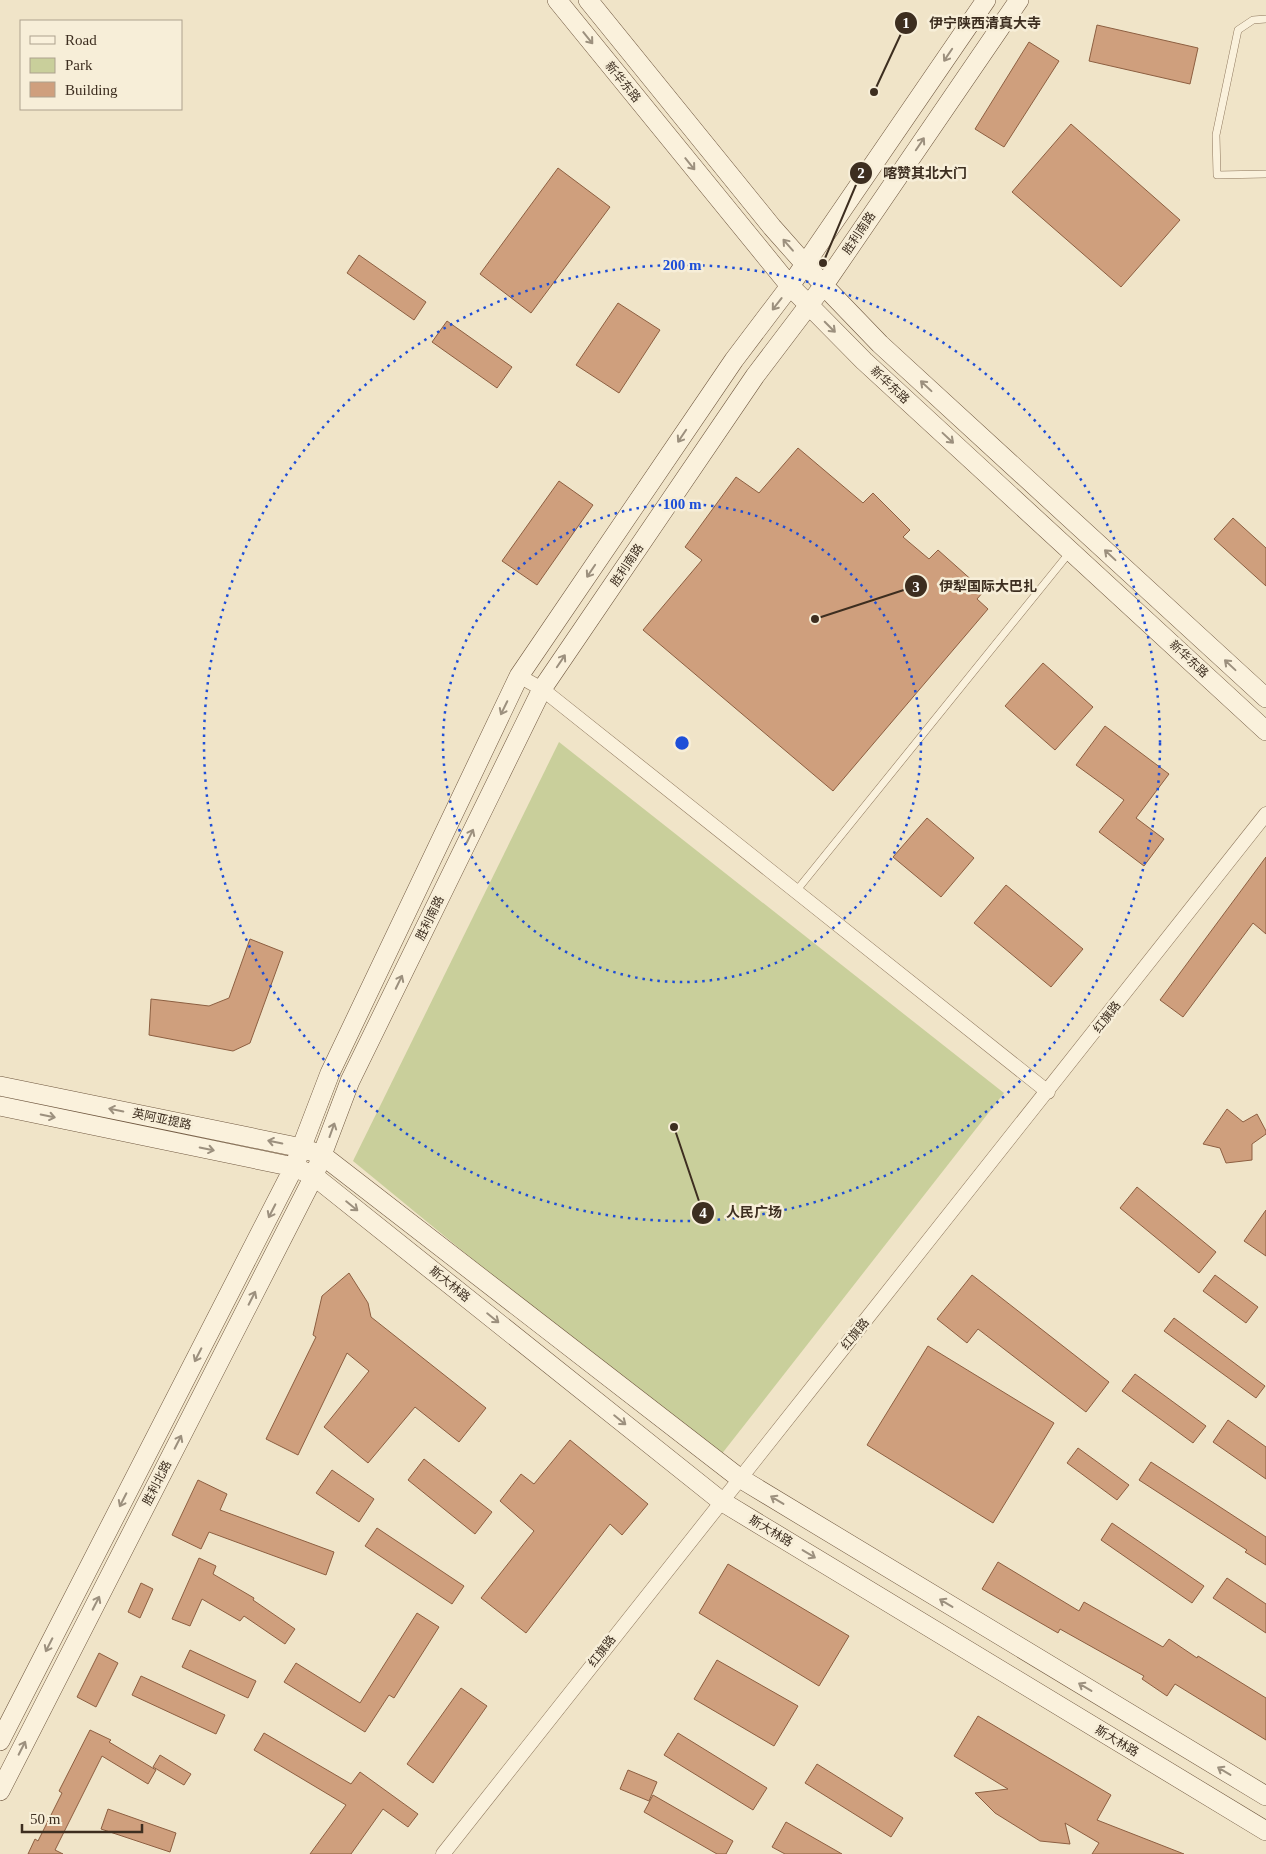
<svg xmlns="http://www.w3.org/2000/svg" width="1266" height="1854" font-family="'Times New Roman','Noto Sans SC',serif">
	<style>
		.green { fill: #c9cf9b }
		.building { fill: #cf9f7d; stroke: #8d5f41 }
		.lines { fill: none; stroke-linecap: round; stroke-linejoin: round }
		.lane-casing { stroke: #8d765c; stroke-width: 8 }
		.street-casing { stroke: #8d765c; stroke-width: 15 }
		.secondary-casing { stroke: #6f573f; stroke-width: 20 }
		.lane { stroke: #faf1dc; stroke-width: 7 }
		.street { stroke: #faf1dc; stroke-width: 14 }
		.secondary { stroke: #faf1dc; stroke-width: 19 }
		.oneway { stroke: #9c907e }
		.ring { fill: none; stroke: #1d4ed8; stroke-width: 2.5; stroke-dasharray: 2.5 5 }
		.labels { text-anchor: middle; stroke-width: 5; stroke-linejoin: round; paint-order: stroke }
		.street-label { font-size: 12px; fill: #3d2e20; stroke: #f7eed8 }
		.centre { fill: #1d4ed8; stroke: #f7eed8; stroke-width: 2.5 }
		.ring-label { font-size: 15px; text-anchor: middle; font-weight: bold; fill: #1d4ed8; stroke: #f7eed8; stroke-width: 5; stroke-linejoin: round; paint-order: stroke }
		.leader { fill: none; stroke: #3d2e20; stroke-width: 2 }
		.callout-dot { fill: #3d2e20; stroke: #f7eed8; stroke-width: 2 }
		.mark-label { font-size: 15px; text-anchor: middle; font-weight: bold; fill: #fff }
		.callout-label { font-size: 14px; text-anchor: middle; font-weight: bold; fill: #3d2e20; stroke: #f7eed8; stroke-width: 5; stroke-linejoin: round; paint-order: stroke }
	</style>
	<rect width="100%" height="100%" fill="#f0e4c8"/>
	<path class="green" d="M559,742L1004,1093L717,1460L353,1161Z"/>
	<path class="building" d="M1097,25L1198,48L1190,84L1089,61Z
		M1029,42L1059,61L1004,147L975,129Z
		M1071,124L1180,220L1121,287L1012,192Z
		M558,168L610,207L531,313L480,274Z
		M359,255L426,302L414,320L347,273Z
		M618,303L660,330L619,393L576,365Z
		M447,321L512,367L497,388L432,342Z
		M798,448L863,503L873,493L910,530L903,537L929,559L938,550L984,591L977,599L988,609L833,791L643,630L702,560L685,547L736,477L759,493Z
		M559,481L593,505L537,585L502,561Z
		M1233,518L1266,548V586L1214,539Z
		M1043,663L1093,707L1055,750L1005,706Z
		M1105,726L1169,774L1136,818L1164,839L1144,866L1099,832L1124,800L1076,765Z
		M927,818L974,858L941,897L893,857Z
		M1266,857V934L1253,923L1183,1017L1160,1000Z
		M1006,885L1083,949L1051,987L974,923Z
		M250,939L283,952L250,1043L233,1051L149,1035L151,999L209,1006L229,998Z
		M1227,1109L1243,1122L1257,1114L1266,1131V1134L1252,1144V1160L1226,1163L1220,1148L1203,1144Z
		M1137,1187L1216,1252L1199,1273L1120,1208Z
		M1266,1210V1256L1244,1241Z
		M349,1273L368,1303L371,1317L486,1408L459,1442L415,1407L368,1463L324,1427L369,1371L347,1353L298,1455L266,1439L316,1337L313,1335L322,1296Z
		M972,1275L1109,1382L1086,1412L978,1329L967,1343L937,1319Z
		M1215,1275L1258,1307L1246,1323L1203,1291Z
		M1174,1318L1265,1386L1256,1398L1164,1331Z
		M928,1346L1054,1423L993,1523L867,1445Z
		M1135,1374L1206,1426L1193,1443L1122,1391Z
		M1228,1420L1266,1447V1479L1213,1442Z
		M570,1440L648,1504L622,1535L610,1524L526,1633L481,1598L534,1531L500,1501L521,1474L534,1484Z
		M1078,1448L1129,1485L1117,1500L1067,1463Z
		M424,1459L492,1512L475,1534L408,1480Z
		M1151,1462L1266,1537V1565L1245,1552L1247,1550L1139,1480Z
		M332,1470L374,1499L359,1522L316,1493Z
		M198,1480L227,1494L220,1510L334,1552L326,1575L209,1532L201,1549L172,1535Z
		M1112,1523L1204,1586L1192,1603L1101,1540Z
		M377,1528L464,1586L452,1604L365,1546Z
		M199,1558L216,1566L213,1574L254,1598L253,1600L295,1629L285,1644L244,1616L240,1621L202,1599L190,1626L172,1619Z
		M998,1562L1079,1611L1084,1602L1163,1647L1169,1639L1197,1658L1198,1656L1266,1698V1740L1175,1684L1167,1696L1142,1679L1144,1676L1060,1629L1058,1633L982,1589Z
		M728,1564L849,1636L819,1686L699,1613Z
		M1227,1578L1266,1604V1633L1213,1598Z
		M141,1583L153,1589L140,1618L128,1612Z
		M417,1613L439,1627L394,1698L389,1695L365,1732L284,1682L296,1663L360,1703Z
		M190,1650L256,1681L248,1698L182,1667Z
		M99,1653L118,1663L96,1707L77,1697Z
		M717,1660L798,1706L774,1746L694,1699Z
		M141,1676L225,1715L216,1734L132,1695Z
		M461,1688L487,1706L433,1783L407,1764Z
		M978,1716L1111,1795L1097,1820L1184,1854H1092L1099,1843L1065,1823L1070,1844L1040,1841L995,1813L975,1793L1008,1789L954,1756Z
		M90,1730L111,1740L109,1742L156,1770L148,1784L102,1756L55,1850L63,1854H28L35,1839L38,1841L62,1793L59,1791Z
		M264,1733L351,1784L360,1772L418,1814L408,1827L383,1809L351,1854H310L346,1805L254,1750Z
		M678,1733L767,1788L753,1810L664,1755Z
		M160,1755L191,1774L184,1785L153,1767Z
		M817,1764L903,1818L891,1837L805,1783Z
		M628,1770L657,1782L649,1801L620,1789Z
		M653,1795L733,1841L726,1854H717L644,1812Z
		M108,1809L176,1833L170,1852L101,1829Z
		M786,1822L842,1854H785L772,1847Z"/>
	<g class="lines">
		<defs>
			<path id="lane" d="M1266,19L1253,20L1238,30L1216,135L1217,175L1266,174
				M797,890L1070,552"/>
			<path id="street" d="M519,676L542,689L1048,1092
				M443,1854C716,1506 993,1162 1266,814"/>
			<path id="secondary" d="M557,0L790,286L864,361L1266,731
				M588,0L772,227L827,289L880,344L1266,698
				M0,1086L302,1148L322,1155L738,1477L1266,1796
				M0,1106L294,1167L314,1176L721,1501L1266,1831
				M0,1741L294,1167L330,1073L519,676L734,360L790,286L986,0
				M0,1791L314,1176L350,1081L542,689L755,376L824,285L1019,0"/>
		</defs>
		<use href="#lane" class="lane-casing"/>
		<use href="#street" class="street-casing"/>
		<use href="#secondary" class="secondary-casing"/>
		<use href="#lane" class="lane"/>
		<use href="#street" class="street"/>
		<use href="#secondary" class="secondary"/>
	</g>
	<defs><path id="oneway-shaft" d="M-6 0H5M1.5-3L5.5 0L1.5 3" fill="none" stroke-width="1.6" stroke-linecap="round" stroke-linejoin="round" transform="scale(1.25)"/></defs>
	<g class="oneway">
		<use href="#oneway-shaft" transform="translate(588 38) rotate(51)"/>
		<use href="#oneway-shaft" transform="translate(948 55) rotate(124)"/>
		<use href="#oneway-shaft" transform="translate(920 144) rotate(-56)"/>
		<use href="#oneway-shaft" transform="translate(690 164) rotate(51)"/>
		<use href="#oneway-shaft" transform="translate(788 245) rotate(-131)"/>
		<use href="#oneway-shaft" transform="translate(777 304) rotate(128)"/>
		<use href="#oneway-shaft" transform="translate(830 327) rotate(45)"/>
		<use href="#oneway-shaft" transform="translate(926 386) rotate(-137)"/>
		<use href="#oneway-shaft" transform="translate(682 436) rotate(124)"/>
		<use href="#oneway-shaft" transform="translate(948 438) rotate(43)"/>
		<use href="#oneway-shaft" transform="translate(1110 555) rotate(-137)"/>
		<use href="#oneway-shaft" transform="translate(591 571) rotate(124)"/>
		<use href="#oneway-shaft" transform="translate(561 661) rotate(-56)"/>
		<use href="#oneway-shaft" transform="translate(1230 665) rotate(-137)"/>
		<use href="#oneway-shaft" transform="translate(504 708) rotate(116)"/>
		<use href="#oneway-shaft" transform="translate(470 836) rotate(-64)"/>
		<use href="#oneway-shaft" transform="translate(399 982) rotate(-64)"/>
		<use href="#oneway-shaft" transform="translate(116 1110) rotate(-168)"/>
		<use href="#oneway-shaft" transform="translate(48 1116) rotate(12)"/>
		<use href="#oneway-shaft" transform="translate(332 1130) rotate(-70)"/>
		<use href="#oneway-shaft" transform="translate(275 1142) rotate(-168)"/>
		<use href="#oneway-shaft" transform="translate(207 1149) rotate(12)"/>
		<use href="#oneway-shaft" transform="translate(352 1206) rotate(39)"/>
		<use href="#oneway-shaft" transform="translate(272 1211) rotate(117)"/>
		<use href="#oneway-shaft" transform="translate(252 1298) rotate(-63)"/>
		<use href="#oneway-shaft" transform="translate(493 1318) rotate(39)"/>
		<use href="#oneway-shaft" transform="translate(198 1355) rotate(117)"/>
		<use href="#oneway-shaft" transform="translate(620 1420) rotate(39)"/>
		<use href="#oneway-shaft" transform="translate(178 1442) rotate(-63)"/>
		<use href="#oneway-shaft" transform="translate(123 1500) rotate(117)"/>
		<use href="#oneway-shaft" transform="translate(777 1500) rotate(-149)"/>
		<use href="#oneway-shaft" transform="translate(809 1554) rotate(31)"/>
		<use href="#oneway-shaft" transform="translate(96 1603) rotate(-63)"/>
		<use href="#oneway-shaft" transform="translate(946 1603) rotate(-149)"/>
		<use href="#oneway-shaft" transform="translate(49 1645) rotate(117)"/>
		<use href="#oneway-shaft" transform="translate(1085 1687) rotate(-149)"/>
		<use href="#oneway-shaft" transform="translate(22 1748) rotate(-63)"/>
		<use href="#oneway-shaft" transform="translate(1224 1771) rotate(-149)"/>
	</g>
	<g class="ring">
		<circle cx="682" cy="743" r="239"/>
		<circle cx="682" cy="743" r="478"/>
	</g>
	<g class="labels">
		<g class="street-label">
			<text transform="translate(623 82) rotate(51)" y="4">新华东路</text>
			<text transform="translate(859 233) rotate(-56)" y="4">胜利南路</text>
			<text transform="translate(890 385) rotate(43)" y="4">新华东路</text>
			<text transform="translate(627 565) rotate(-56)" y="4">胜利南路</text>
			<text transform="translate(1189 659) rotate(43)" y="4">新华东路</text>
			<text transform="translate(430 918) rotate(-64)" y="4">胜利南路</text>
			<text transform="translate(1107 1017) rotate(-52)" y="4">红旗路</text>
			<text transform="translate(162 1119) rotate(12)" y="4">英阿亚提路</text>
			<text transform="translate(450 1284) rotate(39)" y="4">斯大林路</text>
			<text transform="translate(855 1334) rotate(-51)" y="4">红旗路</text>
			<text transform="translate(157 1483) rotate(-63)" y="4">胜利北路</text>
			<text transform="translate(771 1531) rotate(31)" y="4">斯大林路</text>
			<text transform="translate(602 1651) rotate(-52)" y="4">红旗路</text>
			<text transform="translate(1117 1741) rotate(31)" y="4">斯大林路</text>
		</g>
	</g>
	<circle cx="682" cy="743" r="8" class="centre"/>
	<g class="ring-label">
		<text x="682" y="270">200 m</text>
		<text x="682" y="509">100 m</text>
	</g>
	<path class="leader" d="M874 92L906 23M823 263L861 173M815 619L916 586M674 1127L703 1213"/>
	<g class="callout-dot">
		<circle cx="874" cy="92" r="5"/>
		<circle cx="823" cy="263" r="5"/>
		<circle cx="815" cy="619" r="5"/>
		<circle cx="674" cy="1127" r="5"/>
		<circle cx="906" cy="23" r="12"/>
		<circle cx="861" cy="173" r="12"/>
		<circle cx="916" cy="586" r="12"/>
		<circle cx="703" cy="1213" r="12"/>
	</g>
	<g class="mark-label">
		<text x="906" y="28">1</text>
		<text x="861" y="178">2</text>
		<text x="916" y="592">3</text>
		<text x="703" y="1218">4</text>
	</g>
	<g class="callout-label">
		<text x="985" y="28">伊宁陕西清真大寺</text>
		<text x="925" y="178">喀赞其北大门</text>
		<text x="988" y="591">伊犁国际大巴扎</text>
		<text x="754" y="1217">人民广场</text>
	</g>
	<rect x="20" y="20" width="162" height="90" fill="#f7eed8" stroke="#ada18e"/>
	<rect x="30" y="36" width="25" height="8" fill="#faf1dc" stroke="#ada18e"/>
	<text x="65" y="45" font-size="15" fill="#3d2e20">Road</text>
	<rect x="30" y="58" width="25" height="15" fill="#c9cf9b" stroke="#ada18e"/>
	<text x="65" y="70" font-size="15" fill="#3d2e20">Park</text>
	<rect x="30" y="82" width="25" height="15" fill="#cf9f7d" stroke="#ada18e"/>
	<text x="65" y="95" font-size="15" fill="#3d2e20">Building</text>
	<path d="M22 1824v8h120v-8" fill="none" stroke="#3d2e20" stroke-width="2.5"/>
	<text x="30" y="1824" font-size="15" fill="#3d2e20" stroke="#f7eed8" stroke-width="4" paint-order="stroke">50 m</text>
</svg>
